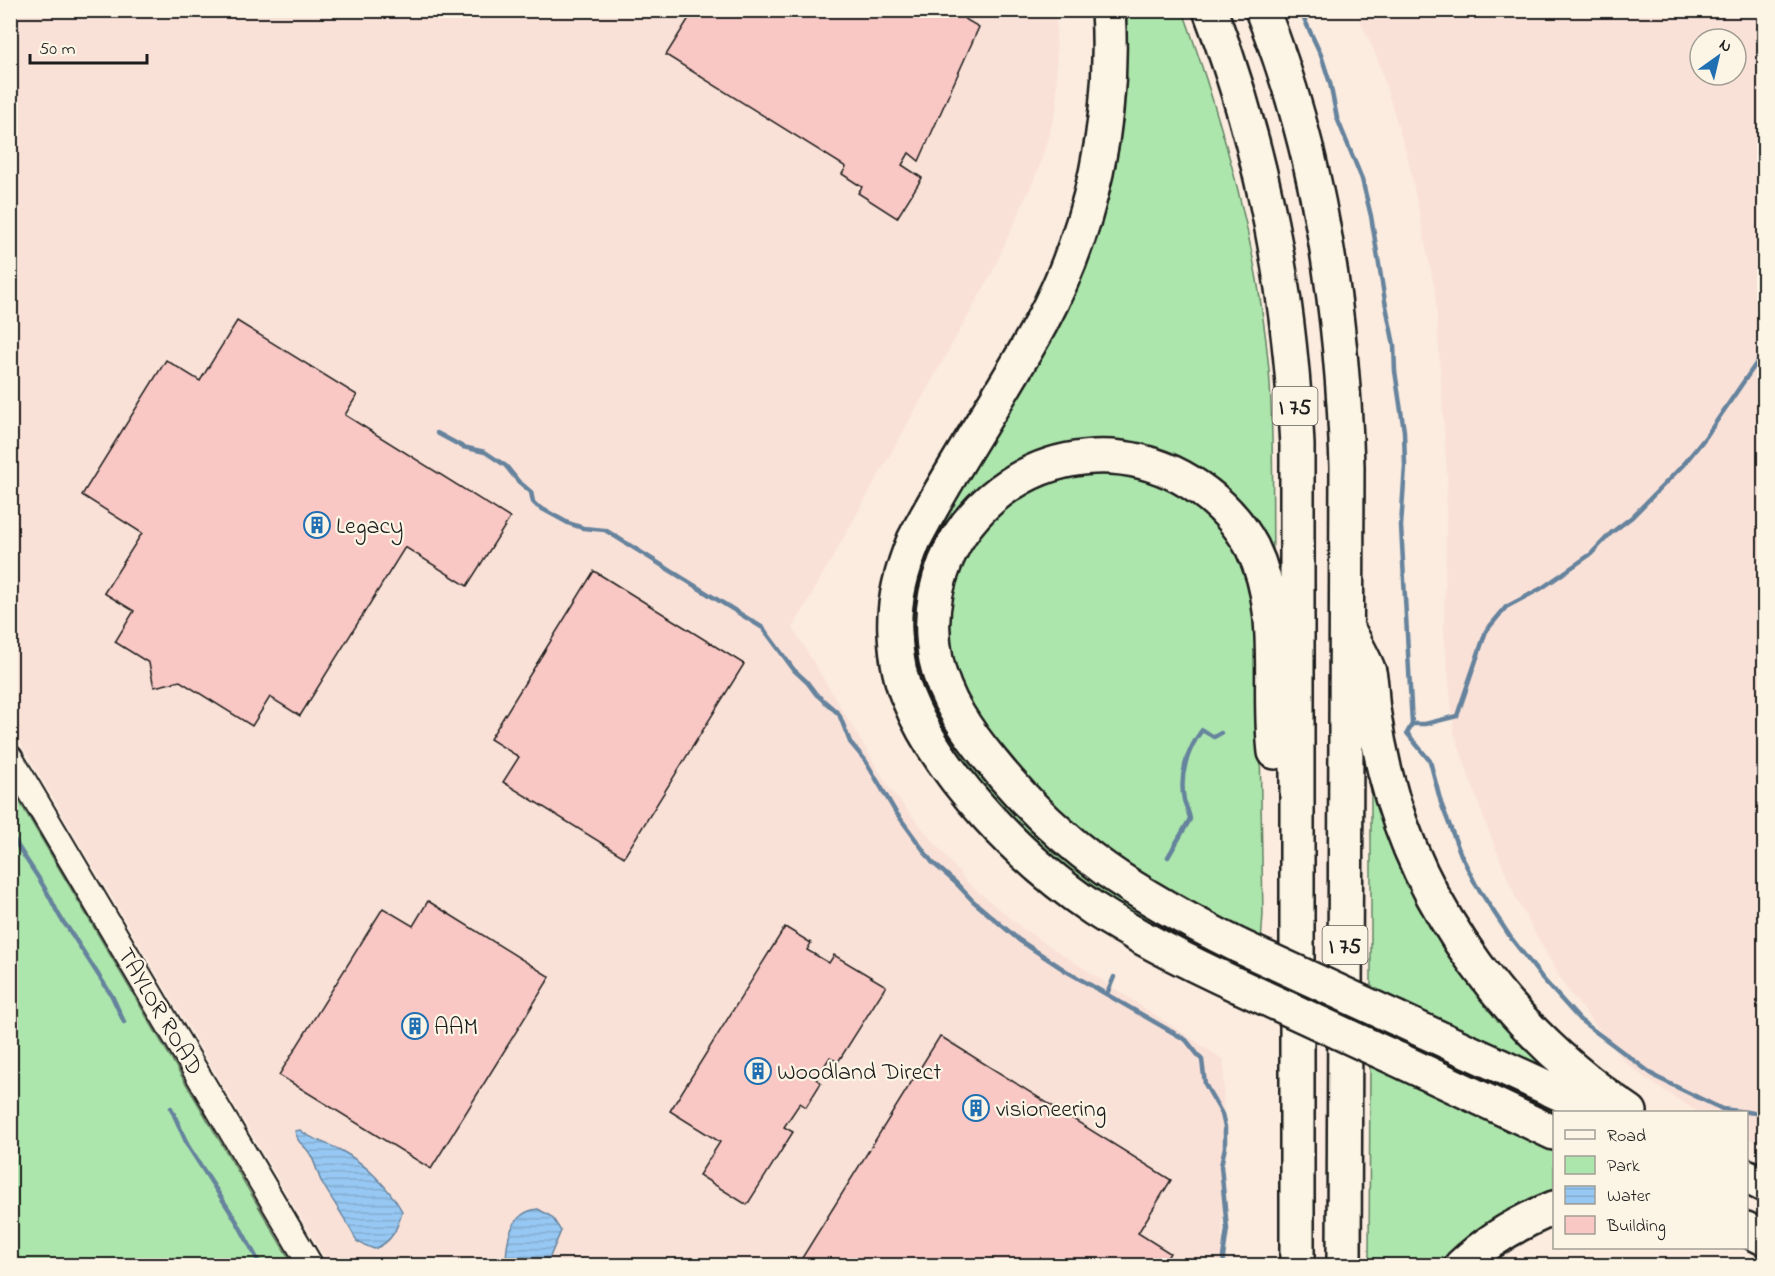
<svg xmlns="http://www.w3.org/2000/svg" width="1775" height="1276" font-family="'Indie Flower',sans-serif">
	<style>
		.built { fill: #fae1d7; fill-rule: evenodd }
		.green { fill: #ace6ac; stroke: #648164; stroke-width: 1.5 }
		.water { fill: url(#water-rules); stroke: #66839d; stroke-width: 1.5 }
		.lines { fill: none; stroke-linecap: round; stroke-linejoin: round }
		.stream { stroke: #66839d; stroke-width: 4.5 }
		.building { fill: #f9c8c5; stroke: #1c1c1c; stroke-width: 1.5 }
		.minor-casing { stroke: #1c1c1c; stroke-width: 28 }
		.highway-casing { stroke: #1c1c1c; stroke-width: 38 }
		.minor { stroke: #fcf5e5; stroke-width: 24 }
		.highway { stroke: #fcf5e5; stroke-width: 33 }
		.highway-bridge-casing { stroke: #1c1c1c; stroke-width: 38; stroke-linecap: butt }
		.highway-bridge { stroke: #fcf5e5; stroke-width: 33 }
		.labels { text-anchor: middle; stroke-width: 4.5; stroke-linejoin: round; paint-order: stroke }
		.shield { fill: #fcf5e5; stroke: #5f5d58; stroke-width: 1.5 }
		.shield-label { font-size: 22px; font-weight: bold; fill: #1c1c1c }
		.poi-label { font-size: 24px; fill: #1c1c1c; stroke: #fcf5e5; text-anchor: start }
		.street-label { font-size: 24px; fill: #1c1c1c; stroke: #fcf5e5 }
	</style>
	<defs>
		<pattern id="water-rules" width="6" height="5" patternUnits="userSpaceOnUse" patternTransform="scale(1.5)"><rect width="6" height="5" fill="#97c8f3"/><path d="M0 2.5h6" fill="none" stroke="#82abd0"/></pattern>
	</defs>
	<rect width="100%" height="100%" fill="#fbecdf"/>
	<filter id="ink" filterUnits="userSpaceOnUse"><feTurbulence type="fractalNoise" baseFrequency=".0167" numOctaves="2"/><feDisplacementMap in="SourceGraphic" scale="12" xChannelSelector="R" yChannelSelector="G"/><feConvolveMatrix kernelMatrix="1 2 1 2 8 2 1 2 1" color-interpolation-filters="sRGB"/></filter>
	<g filter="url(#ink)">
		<path class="built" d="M10,11H1056L1057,107L1039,168L991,275L793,628L890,789L967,882L1022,928L1224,1060L1222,1265H329L11,727Z
			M1356,11H1764V1146L1747,1137L1746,1112H1698L1646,1079L1624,1061L1566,988L1517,901L1485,822L1454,733L1444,633L1447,476L1435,291L1408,159L1378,60ZM1700,39H1736V75H1700Z"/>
		<path class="green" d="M1119,11H1183C1224,127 1258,246 1269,370C1274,432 1272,495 1273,557L1258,539L1092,446L934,558L969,751L1263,968L1262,987L1088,893L977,790L912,682L909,580L1036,349Z
			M1097,472C1110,473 1125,474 1138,477C1192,492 1233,531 1250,584C1254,598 1255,614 1258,629L1263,914L1261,943L1148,885L1035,794L965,704L952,663L949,622L954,584L971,542L1003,506L1037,486Z
			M1371,772L1541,1054L1562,1084L1371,995Z
			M11,787L293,1265H11Z
			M1369,1017L1572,1112H1554V1123L1369,1037Z
			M1370,1060L1554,1145V1199L1449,1265L1369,1266Z"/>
		<path class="water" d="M300,1130C313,1141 328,1143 342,1151C366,1164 389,1188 402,1211C397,1230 392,1242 374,1249L357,1242C347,1220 333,1202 321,1181C317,1172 315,1162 310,1154C304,1143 298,1146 295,1131Z
			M538,1209L552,1217L561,1231L549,1259V1265H506C506,1241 510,1212 538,1209Z"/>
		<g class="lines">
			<path class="stream" d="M1300,10L1321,55L1330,83L1337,118L1362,179L1371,216L1385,301L1394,345L1395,371L1404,431L1405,466L1401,526L1412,724L1407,733L1430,761L1441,803L1461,855L1476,885L1511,938L1543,979L1580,1020L1656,1077L1722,1109L1764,1114
				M437,433L463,447L485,452L506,466L518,481L531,492L533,502L537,506L568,523L583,528L605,530L763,628L794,670L807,682L816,694L839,714L850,742L865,760L895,811L932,862L956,883L973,901L1019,940L1066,971L1186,1040L1202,1060L1205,1084L1222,1114L1225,1127V1147L1221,1166L1227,1229L1223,1257L1225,1266
				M1412,724H1425L1457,716L1486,631L1506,607L1542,588L1591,554L1611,533L1632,517L1683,465L1705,438L1764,352
				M10,832C21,854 37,873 48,894C55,906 58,917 68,928L112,996L124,1022
				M1168,857L1190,819C1189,812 1186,807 1184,800C1179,776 1187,750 1202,730L1214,737L1221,733
				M1107,994L1114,977
				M171,1108L188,1146L237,1222L261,1266"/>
		</g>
		<path class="building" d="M694,10H971L965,19L979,27L919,161L909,153L902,165L922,178L897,218L858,193L862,187L842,174L846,167L666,55Z
			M237,321L357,395L345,415L510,518L467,586L405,547L300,716L270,697L252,726L180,681L154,687L149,663L115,642L134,611L104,593L142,533L82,495L166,360L200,381Z
			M594,571L744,664L624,857L503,782L519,757L490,739Z
			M428,901L550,977L431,1169L279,1075L383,908L413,926Z
			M785,927L811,943L807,950L829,963L834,955L886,986L838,1062L830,1057L816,1079L821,1083L806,1107L800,1103L784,1127L793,1132L747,1205L699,1175L720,1142L670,1111Z
			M940,1036L1171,1180L1138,1233L1170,1253L1162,1266H797Z"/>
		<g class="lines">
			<defs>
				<path id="minor" d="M10,757L311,1266"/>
				<path id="highway" d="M1108,10C1115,119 1092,228 1041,323C1001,397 952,466 914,540C902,569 893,602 895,633C896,655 900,680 909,700C941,778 1024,862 1094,909C1140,939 1189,963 1239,986
					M1210,10C1264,153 1290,294 1297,445V1266
					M1262,10C1320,155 1342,311 1347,466L1344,1266
					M1351,635C1357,647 1365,660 1369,672C1372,684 1371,697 1373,709C1376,730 1380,751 1385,772C1420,912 1512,1033 1630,1112
					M1239,946C1138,896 1064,851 993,763C968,733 944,699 936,660C909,520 1054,410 1181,477C1210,493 1236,517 1252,547C1284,612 1267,683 1275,752
					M1398,1019L1600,1112
					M1397,1059L1554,1133
					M1746,1176L1764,1185
					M1746,1229L1764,1238
					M1461,1266C1489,1239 1519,1222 1554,1208"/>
			</defs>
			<use href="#minor" class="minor-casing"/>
			<use href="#highway" class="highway-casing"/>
			<use href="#minor" class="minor"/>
			<use href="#highway" class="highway"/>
			<defs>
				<path id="highway-bridge" d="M1239,946L1398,1019
					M1239,986L1397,1059"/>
			</defs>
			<use href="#highway-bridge" class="highway-bridge-casing"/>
			<use href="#highway-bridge" class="highway-bridge"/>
		</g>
	</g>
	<defs>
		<symbol id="building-ring" viewBox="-11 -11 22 22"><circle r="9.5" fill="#fcf5e5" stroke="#1f6fb2" stroke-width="1.5"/><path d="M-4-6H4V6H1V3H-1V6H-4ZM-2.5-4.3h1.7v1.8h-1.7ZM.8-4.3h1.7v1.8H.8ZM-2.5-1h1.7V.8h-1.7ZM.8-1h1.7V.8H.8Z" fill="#1f6fb2"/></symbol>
	</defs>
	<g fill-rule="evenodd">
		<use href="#building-ring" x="302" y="510" width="30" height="30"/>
		<use href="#building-ring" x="400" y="1011" width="30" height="30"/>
		<use href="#building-ring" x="743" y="1056" width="30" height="30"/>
		<use href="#building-ring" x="961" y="1093" width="30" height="30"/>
	</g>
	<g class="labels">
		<g class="shield">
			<rect x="1272.5" y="387" width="45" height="38" rx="4.5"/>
			<rect x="1322.5" y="926" width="45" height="38" rx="4.5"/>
		</g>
		<g class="shield-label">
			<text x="1295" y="414">I 75</text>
			<text x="1345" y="953">I 75</text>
		</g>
		<g class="poi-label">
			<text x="336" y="533">Legacy</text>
			<text x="434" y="1034">AAM</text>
			<text x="777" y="1079">Woodland Direct</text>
			<text x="996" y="1116">visioneering</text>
		</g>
		<g class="street-label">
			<text transform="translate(161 1011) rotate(59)" y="8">TAYLOR ROAD</text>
		</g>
	</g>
	<rect width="1775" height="1276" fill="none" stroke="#fcf5e5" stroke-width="36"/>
	<rect x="18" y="18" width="1739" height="1240" fill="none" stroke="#1c1c1c" stroke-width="2" filter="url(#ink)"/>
	<rect x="1553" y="1111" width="195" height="138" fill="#fcf5e5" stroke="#a29e95" stroke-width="1.5"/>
	<rect x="1565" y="1130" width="30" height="9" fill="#fcf5e5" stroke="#a29e95" stroke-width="1.5"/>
	<text x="1607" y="1141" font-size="18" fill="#1c1c1c">Road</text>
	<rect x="1565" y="1156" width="30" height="18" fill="#ace6ac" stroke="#a29e95" stroke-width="1.5"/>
	<text x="1607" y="1171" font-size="18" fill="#1c1c1c">Park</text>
	<rect x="1565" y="1186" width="30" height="18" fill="url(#water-rules)" stroke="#a29e95" stroke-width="1.5"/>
	<text x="1607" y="1201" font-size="18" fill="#1c1c1c">Water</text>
	<rect x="1565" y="1216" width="30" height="18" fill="#f9c8c5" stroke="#a29e95" stroke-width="1.5"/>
	<text x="1607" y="1231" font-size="18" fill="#1c1c1c">Building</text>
	<g transform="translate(1718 57) rotate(34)"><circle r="28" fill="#fcf5e5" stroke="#a29e95" stroke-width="1.5"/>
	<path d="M0-4.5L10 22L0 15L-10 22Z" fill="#1f6fb2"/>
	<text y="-9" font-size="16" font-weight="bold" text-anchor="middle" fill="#1c1c1c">N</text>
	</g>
	<path d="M30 54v9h117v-9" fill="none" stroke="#1c1c1c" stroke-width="3"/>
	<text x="39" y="54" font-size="18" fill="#1c1c1c" stroke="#fcf5e5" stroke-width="4.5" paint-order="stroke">50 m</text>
</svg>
